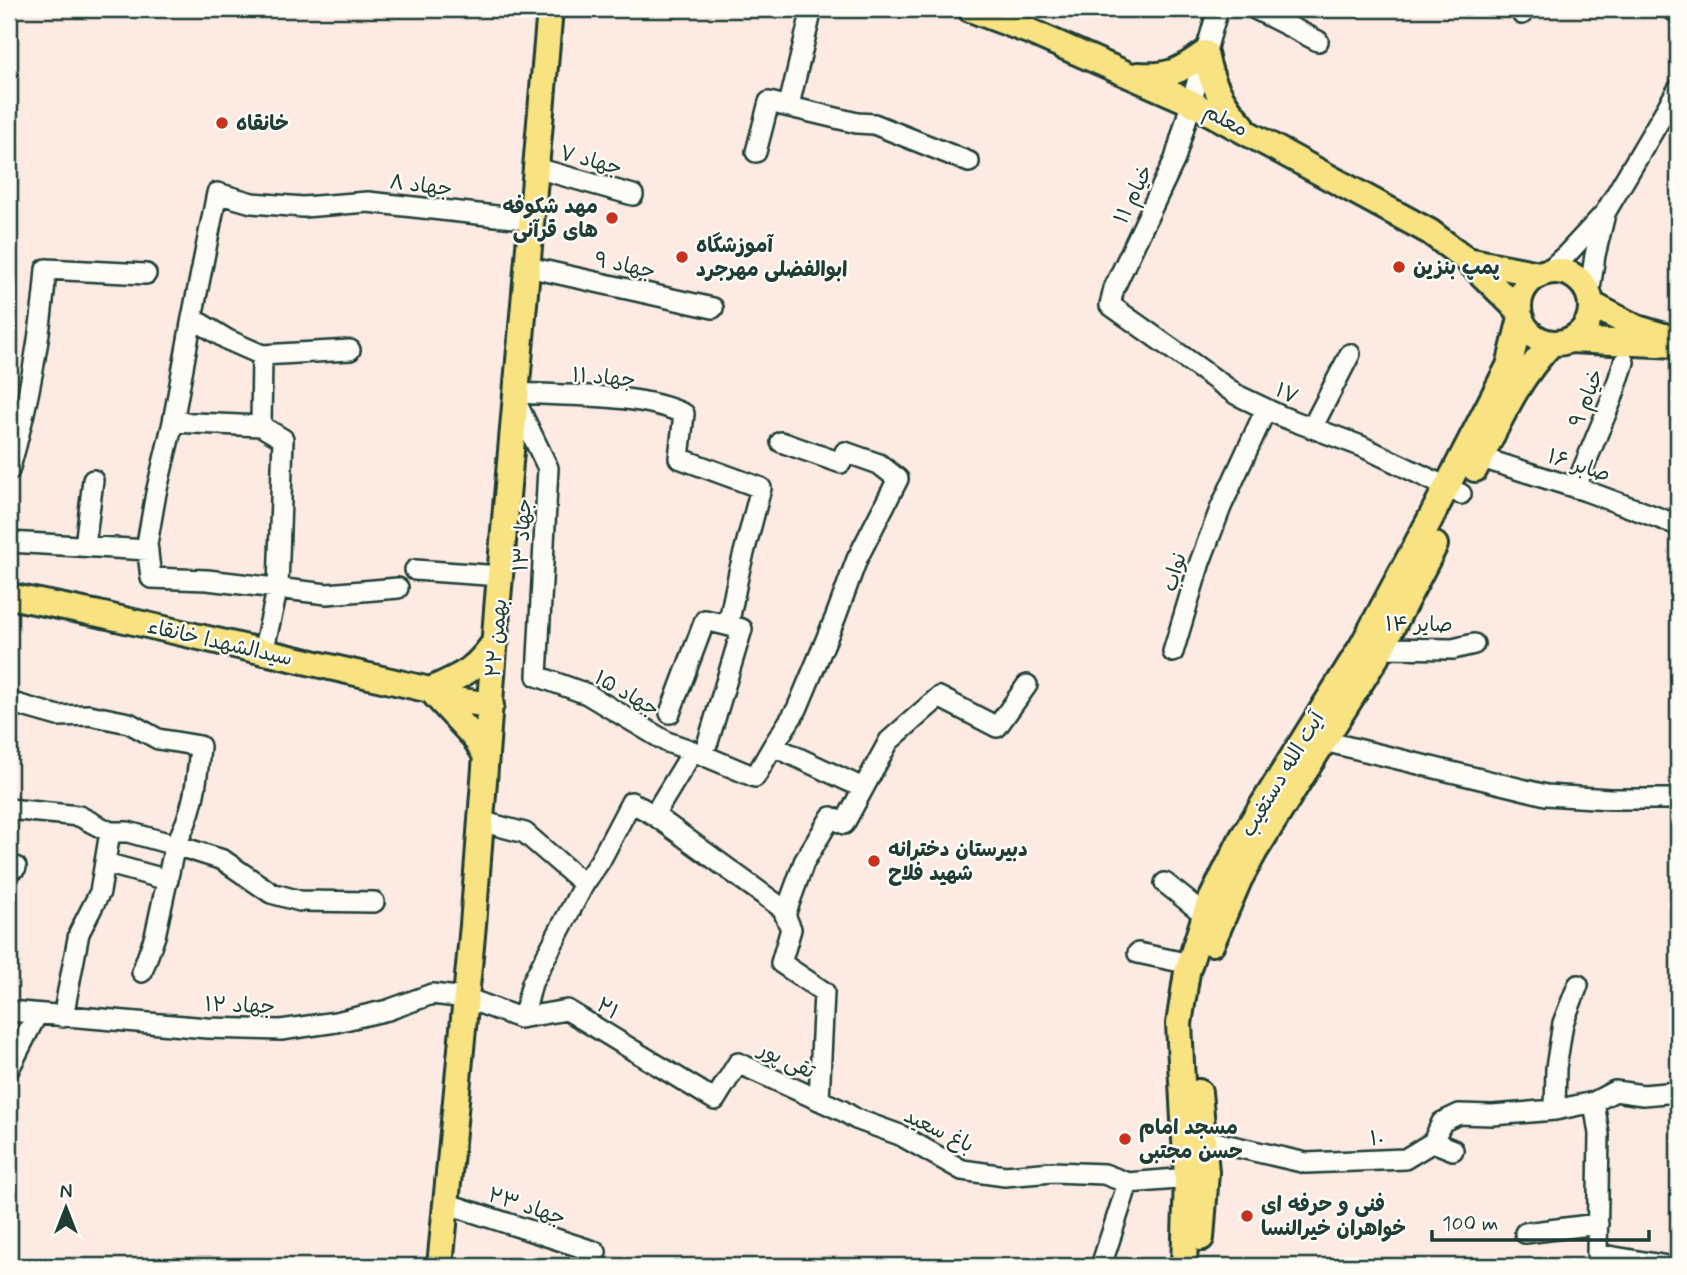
<svg xmlns="http://www.w3.org/2000/svg" width="1687" height="1275" font-family="Mynerve,'Playpen Sans Arabic',sans-serif">
	<style>
		.lines { fill: none; stroke-linecap: round; stroke-linejoin: round }
		.minor-casing { stroke: #1f3d34; stroke-width: 24 }
		.major-casing { stroke: #1f3d34; stroke-width: 30 }
		.minor { stroke: #fdfcf7; stroke-width: 19 }
		.major { stroke: #f8e281; stroke-width: 24 }
		.poi-dot { fill: #c8321e; stroke: #fdfcf7; stroke-width: 2.5 }
		.labels { text-anchor: middle; stroke-width: 5; stroke-linejoin: round; paint-order: stroke }
		.street-label { font-size: 21px; fill: #1f3d34; stroke: #fdfcf7 }
		.poi-label { font-size: 21px; font-weight: bold; fill: #1f3d34; stroke: #fdfcf7; text-anchor: start }
	</style>
	<rect width="100%" height="100%" fill="#fceae3"/>
	<filter id="ink" filterUnits="userSpaceOnUse"><feTurbulence type="fractalNoise" baseFrequency=".0143" numOctaves="2"/><feDisplacementMap in="SourceGraphic" scale="14" xChannelSelector="R" yChannelSelector="G"/><feConvolveMatrix kernelMatrix="1 2 1 2 8 2 1 2 1" color-interpolation-filters="sRGB"/></filter>
	<g filter="url(#ink)">
		<g class="lines">
			<defs>
				<path id="minor" d="M1218,9L1175,159L1114,288L1110,305L1237,395L1283,417L1361,446L1461,494
					M1255,9L1318,41
					M1671,9L1678,13
					M1522,14L1524,9
					M789,105L812,9
					M756,152L769,102L857,123L874,124L969,162
					M536,168L633,195
					M528,267L713,308
					M1547,272L1567,254L1605,213L1678,89
					M1589,296L1595,255L1605,214
					M192,318L173,422L261,426L283,439L278,587L263,652
					M350,350L262,355L228,340L192,318L217,193L252,203L303,207L368,202L533,220
					M518,393C565,396 642,393 684,414L679,458L761,488L739,572L730,616L722,624L705,620L670,713
					M517,404L548,468L537,676L587,694L667,742L693,751
					M173,422L156,493L147,544L151,578L207,580L327,594L398,588
					M261,426L262,355
					M1312,428L1350,354
					M1469,454L1586,491L1678,525
					M9,471C28,405 41,338 46,269L146,274
					M1575,488L1612,399L1624,362
					M9,542L148,550
					M85,546L93,480
					M415,570L501,576
					M1371,645L1381,648L1453,649L1474,644
					M1173,652L1200,562L1221,507L1266,409
					M9,702L58,716L89,715L129,723L158,739L200,746C197,782 194,813 175,845L128,832H110L79,816L9,809
					M1313,735L1324,741L1546,795L1610,799H1678
					M708,742L742,629L722,624
					M773,746L797,709L836,616L857,559L898,479L879,464L845,452L841,463L781,442
					M480,821L525,833L584,884
					M105,863L168,880
					M9,864L16,867
					M1165,883L1205,915
					M786,911L654,815L693,751L755,777L773,746L863,788
					M1138,953L1190,964
					M142,972L155,936L175,845L223,860L271,893L300,901L374,902
					M9,1011L207,1028L281,1030L336,1022L388,1010L432,994L466,998L520,1018L567,1010L715,1100L738,1063L843,1111L856,1119L900,1135L962,1170L1005,1176L1053,1172L1104,1174L1128,1183L1201,1177
					M63,1017L79,933L100,892L110,832
					M520,1018L525,1011L532,983L584,884L600,861L631,802L654,815
					M9,1069L37,1014
					M819,1100L824,992L781,963L791,929L785,915L804,862L831,817L844,824L889,741L939,697L997,727L1027,685
					M1594,1102L1599,1134L1597,1254L1668,1266
					M1555,1110L1556,1068L1563,1023L1578,985
					M1193,1137L1306,1163L1405,1159L1433,1142L1442,1122L1459,1114L1492,1115L1555,1110L1594,1102L1615,1091L1643,1095L1678,1092
					M1433,1142L1453,1150
					M445,1203L596,1252
					M1525,1233L1598,1224
					M1101,1266L1128,1183"/>
				<path id="major" d="M970,9L1031,32L1190,102L1430,232L1467,260
					M1138,75C1170,77 1180,71 1205,53C1210,81 1222,104 1242,125
					M1519 307a36 36 0 1 1 72 0a36 36 0 1 1-72 0Z
					M1591,304L1637,328L1664,336
					M1519,311L1467,260L1539,274
					M1569,340L1678,345
					M1475,469C1499,423 1515,381 1552,343
					M9,596L99,614L430,690L448,699L491,705
					M430,690C464,674 474,672 496,640
					M435,695L474,737L486,756
					M1212,943L1239,880L1255,851L1376,658L1435,545
					M1199,1092L1206,1172L1201,1238
					M440,1266L473,925L497,610L550,9
					M1184,1266L1187,1178L1179,1024L1187,972L1208,906L1242,838L1362,646L1428,523L1509,366L1521,318"/>
			</defs>
			<use href="#minor" class="minor-casing"/>
			<use href="#major" class="major-casing"/>
			<use href="#minor" class="minor"/>
			<use href="#major" class="major"/>
		</g>
	</g>
	<g class="poi-dot">
		<circle cx="222" cy="123" r="7"/>
		<circle cx="612" cy="218" r="7"/>
		<circle cx="682" cy="257" r="7"/>
		<circle cx="1399" cy="267" r="7"/>
		<circle cx="874" cy="861" r="7"/>
		<circle cx="1125" cy="1139" r="7"/>
		<circle cx="1247" cy="1216" r="7"/>
	</g>
	<g class="labels">
		<g class="street-label">
			<text transform="translate(1226 120) rotate(28)" y="7">معلم</text>
			<text transform="translate(591 160) rotate(15)" y="7">جهاد ۷</text>
			<text transform="translate(421 185) rotate(7)" y="7">جهاد ۸</text>
			<text transform="translate(1133 194) rotate(-64)" y="7">خیام ۱۱</text>
			<text transform="translate(625 265) rotate(12)" y="7">جهاد ۹</text>
			<text transform="translate(604 377) rotate(5)" y="7">جهاد ۱۱</text>
			<text transform="translate(1287 393) rotate(24)" y="7">۱۷</text>
			<text transform="translate(1586 398) rotate(-69)" y="7">خیام ۹</text>
			<text transform="translate(1579 465) rotate(18)" y="7">صابر ۱۶</text>
			<text transform="translate(522 535) rotate(-87)" y="7">جهاد ۱۳</text>
			<text transform="translate(1174 572) rotate(-74)" y="7">نواب</text>
			<text x="1419" y="631">صایر ۱۴</text>
			<text transform="translate(496 638) rotate(-85)" y="7">۲۲ بهمن</text>
			<text transform="translate(220 642) rotate(13)" y="7">سیدالشهدا خانقاء</text>
			<text transform="translate(627 693) rotate(30)" y="7">جهاد ۱۵</text>
			<text transform="translate(1282 774) rotate(-59)" y="7">آیت الله دستغیب</text>
			<text transform="translate(240 1005) rotate(2)" y="7">جهاد ۱۲</text>
			<text transform="translate(608 1008) rotate(31)" y="7">۲۱</text>
			<text transform="translate(787 1060) rotate(25)" y="7">تقی پور</text>
			<text transform="translate(939 1130) rotate(26)" y="7">باغ سعید</text>
			<text transform="translate(1377 1138) rotate(-3)" y="7">۱۰</text>
			<text transform="translate(527 1206) rotate(18)" y="7">جهاد ۲۳</text>
		</g>
		<g class="poi-label">
			<text x="236" y="130">خانقاه</text>
			<text x="598" y="213" text-anchor="end">مهد شکوفه<tspan x="598" dy="24">های قرآنی</tspan></text>
			<text x="696" y="252">آموزشگاه<tspan x="696" dy="24">ابوالفضلی مهرجرد</tspan></text>
			<text x="1413" y="274">پمپ بنزین</text>
			<text x="888" y="856">دبیرستان دخترانه<tspan x="888" dy="24">شهید فلاح</tspan></text>
			<text x="1139" y="1134">مسجد امام<tspan x="1139" dy="24">حسن مجتبی</tspan></text>
			<text x="1261" y="1211">فنی و حرفه ای<tspan x="1261" dy="24">خواهران خیرالنسا</tspan></text>
		</g>
	</g>
	<rect width="1687" height="1275" fill="none" stroke="#fdfcf7" stroke-width="35"/>
	<rect x="18" y="18" width="1652" height="1240" fill="none" stroke="#1f3d34" stroke-width="2.5" filter="url(#ink)"/>
	<g transform="translate(66 1208)" stroke="#fdfcf7" stroke-width="5" paint-order="stroke">
	<path d="M0-5L12 26L0 18L-12 26Z" fill="#1f3d34"/>
	<text y="-10" font-size="19" font-weight="bold" text-anchor="middle" fill="#1f3d34">N</text>
	</g>
	<path d="M1432 1230v10h217v-10" fill="none" stroke="#1f3d34" stroke-width="3.5"/>
	<text x="1442" y="1230" font-size="21" fill="#1f3d34" stroke="#fdfcf7" stroke-width="5" paint-order="stroke">100 m</text>
</svg>
